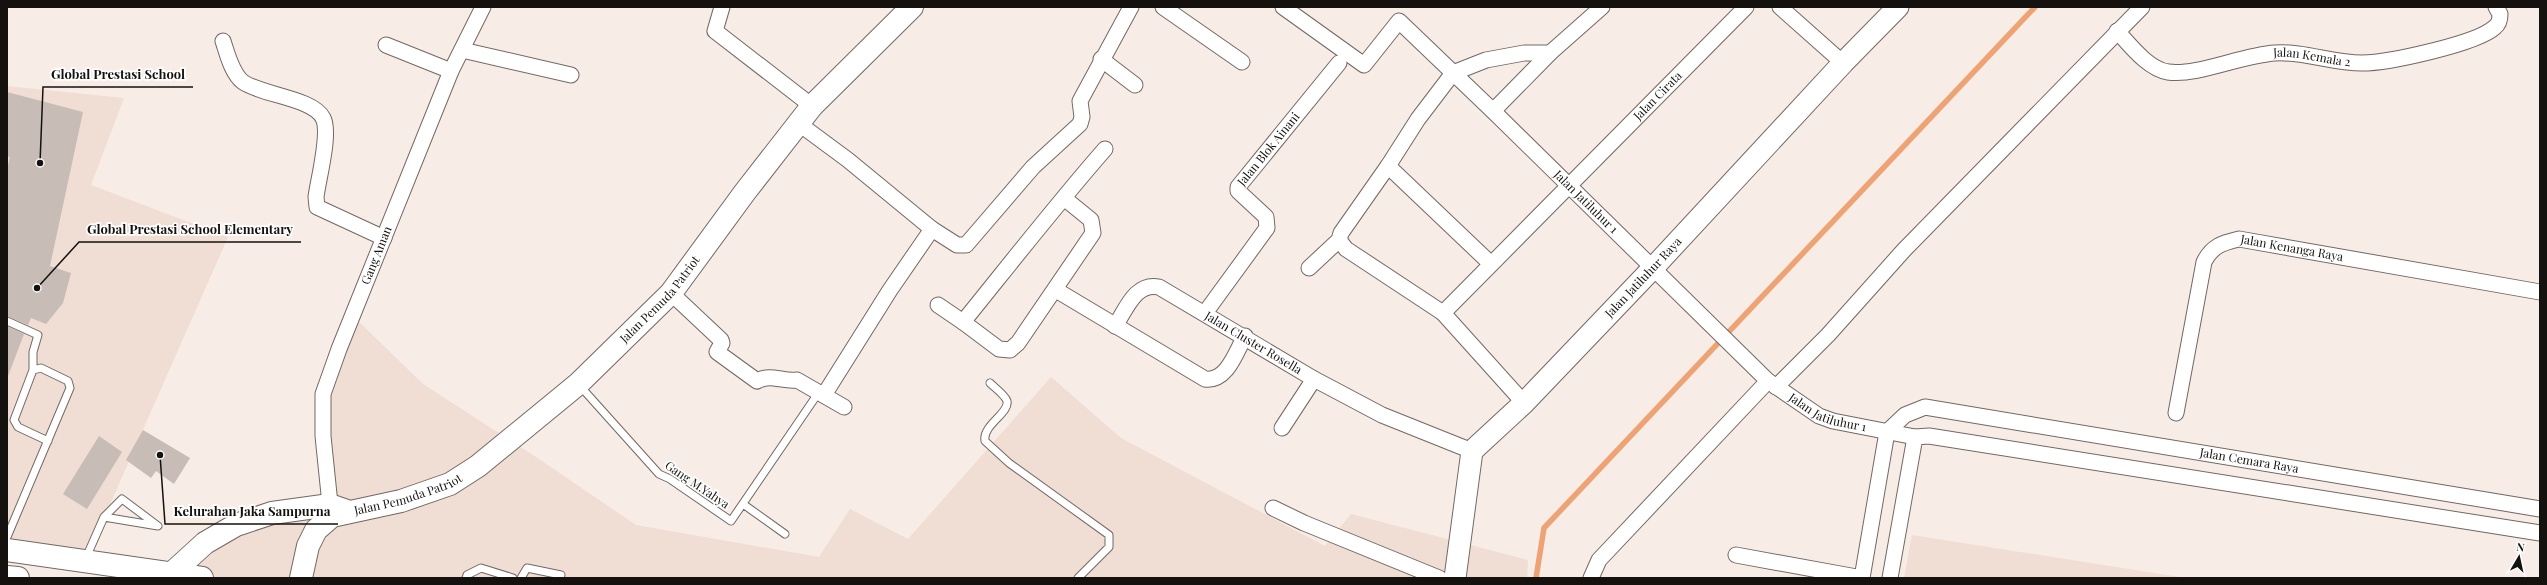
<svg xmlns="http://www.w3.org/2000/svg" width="2547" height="585" font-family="'Playfair Display',serif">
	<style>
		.built { fill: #f0ddd3 }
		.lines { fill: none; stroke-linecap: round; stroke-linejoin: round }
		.stream { stroke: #eea374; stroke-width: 5.5 }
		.building { fill: #c7bcb6 }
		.lane-casing { stroke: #726863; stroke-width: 9 }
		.street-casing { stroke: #726863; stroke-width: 17 }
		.secondary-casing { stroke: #726863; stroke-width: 23 }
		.primary-casing { stroke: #726863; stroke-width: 24 }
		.highway-casing { stroke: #726863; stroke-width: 24 }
		.lane { stroke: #fff; stroke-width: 7 }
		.street { stroke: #fff; stroke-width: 15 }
		.secondary { stroke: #fff; stroke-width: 21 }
		.primary { stroke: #fff; stroke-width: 22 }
		.highway { stroke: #fff; stroke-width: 22 }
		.labels { text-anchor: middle; stroke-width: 3.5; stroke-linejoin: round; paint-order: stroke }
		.street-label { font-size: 12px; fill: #14110e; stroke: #fff }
		.leader { fill: none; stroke: #14110e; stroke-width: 1.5 }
		.callout-dot { fill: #14110e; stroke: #fff; stroke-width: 1.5 }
		.callout-label { font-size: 13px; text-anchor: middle; font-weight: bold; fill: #14110e; stroke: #fff; stroke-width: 3.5; stroke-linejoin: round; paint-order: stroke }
	</style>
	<rect width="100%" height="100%" fill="#f8ece6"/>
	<path class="built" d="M7,86L124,98L91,185L228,237L85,561L7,550Z
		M352,315L423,384L536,457L636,525L819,557L850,509L908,539L1051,377L1121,438L1325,546L1351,514L1528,560L1527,578H202L171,574L205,543L330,505L323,394Z
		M1912,535L2186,578H1904Z"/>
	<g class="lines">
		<path class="stream" d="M1536,578L1544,528L2035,7"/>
	</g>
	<path class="building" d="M7,92L83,112L50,266L71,273L63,303L46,324L31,318L28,325L7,316V170L10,157L7,156Z
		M7,326L24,334L8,376H7Z
		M143,430L190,458L174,484L156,471L151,478L126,460Z
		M99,436L122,452L87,509L63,494Z"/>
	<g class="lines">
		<defs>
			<path id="lane" d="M7,321L38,335L33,352V370
				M990,383C995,388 1005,395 1007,401C1010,413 982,425 985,441L1009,463L1109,535V547L1078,578
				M580,386L659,474L670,479L731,521L819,392
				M743,504L785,534
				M7,537L70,388L68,381L41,368L33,370L14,420L18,427L48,441
				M85,560L104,517L122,499L158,526L104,517
				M466,578L467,575L481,568L513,578
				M521,578L527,568L561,575"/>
			<g id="street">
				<path d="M722,7L715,31L812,106"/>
				<path d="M1163,7L1242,62"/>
				<path id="s1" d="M1283,7L1364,65L1399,21L1493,111L1768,381L1819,416L1833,421L1915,437"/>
				<path d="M1780,7L1843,63"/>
				<path id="s2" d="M2117,31C2130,45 2148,69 2168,72C2198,76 2242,55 2275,53C2304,51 2332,63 2362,63C2387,63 2477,44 2495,27C2499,24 2500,19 2500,14L2496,7"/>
				<path d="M223,41C227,53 232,74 243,82C261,95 313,98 323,118C331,133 318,180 316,197L317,207L384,238"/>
				<path d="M386,45L451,71"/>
				<path d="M462,50L571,75"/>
				<path d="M1101,59L1135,85"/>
				<path d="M1493,111L1550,53L1602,7"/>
				<path d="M798,123L848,160L932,229L957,245H966L1033,167L1080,124L1082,117L1080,101L1131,7"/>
				<path d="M1388,166L1418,119L1453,73L1486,60L1524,53H1550"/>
				<path d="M1064,198L1091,220L1093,233L1018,343L1010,350L999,349L963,322C1010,264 1056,205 1105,149"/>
				<path id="s3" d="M1339,240L1346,249L1443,313L1746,7"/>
				<path d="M1309,268L1339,240L1341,233L1388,166L1491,264"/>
				<path d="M1056,290L1205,379C1227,382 1236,352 1245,336"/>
				<path d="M671,293L721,340L722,343L717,352L757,381C771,373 782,382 797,380L844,407"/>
				<path d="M938,305L963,322"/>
				<path id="s4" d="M1205,313L1267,228L1266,217L1238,191V187L1339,63"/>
				<path d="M1443,313L1524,403"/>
				<path id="s5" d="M1115,326C1126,310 1135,282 1159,287L1314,379L1382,415L1472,451"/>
				<path d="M1776,387L1828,335L1904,250L2142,7"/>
				<path d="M824,395L890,290L932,229"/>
				<path id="s6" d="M2176,413L2204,262C2212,246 2222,243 2239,239L2540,292"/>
				<path d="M1282,428L1314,379"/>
				<path d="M1273,508L1304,523L1439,578"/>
				<path id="s7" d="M331,514L323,436V394L339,349L451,71L483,7"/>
				<path d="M1736,555L1862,578"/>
				<path d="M1591,578L1599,560L1768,381"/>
				<path id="s8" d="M1862,578L1887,432L1905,415L1925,407L2540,509"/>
				<path d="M1890,578L1915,437L1929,436L2540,533"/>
			</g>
			<g id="secondary">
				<path id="s9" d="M1455,578L1472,451L1524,403L1652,269L1843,63L1898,7"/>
			</g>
			<g id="primary">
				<path d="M7,550L202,578"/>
				<path d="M171,574L205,543L236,525L272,513L330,505L347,511"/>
				<path id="s10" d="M301,578L308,546L316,530L332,516L401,501L450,484L478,466L578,384L671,293L745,192L812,106L912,7"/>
			</g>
			<path id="highway" d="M7,577L18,578"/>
		</defs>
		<use href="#lane" class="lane-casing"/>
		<use href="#street" class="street-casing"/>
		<use href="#secondary" class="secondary-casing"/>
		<use href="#primary" class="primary-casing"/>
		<use href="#highway" class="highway-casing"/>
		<use href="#lane" class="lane"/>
		<use href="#street" class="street"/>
		<use href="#secondary" class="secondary"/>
		<use href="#primary" class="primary"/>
		<use href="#highway" class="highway"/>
	</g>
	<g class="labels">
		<g class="street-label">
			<text dy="4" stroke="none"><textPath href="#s2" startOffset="213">Jalan Kemala 2</textPath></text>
			<text dy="4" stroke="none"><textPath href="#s3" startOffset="433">Jalan Cirata</textPath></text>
			<text dy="4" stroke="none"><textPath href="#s4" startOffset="207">Jalan Blok Ainani</textPath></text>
			<text dy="4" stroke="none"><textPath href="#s1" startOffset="416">Jalan Jatiluhur 1</textPath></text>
			<text dy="4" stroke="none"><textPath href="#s6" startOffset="251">Jalan Kenanga Raya</textPath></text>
			<text dy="4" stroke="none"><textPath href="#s7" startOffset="269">Gang Aman</textPath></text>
			<text dy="4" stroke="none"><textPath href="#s9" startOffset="372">Jalan Jatiluhur Raya</textPath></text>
			<text dy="4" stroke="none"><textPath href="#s10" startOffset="475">Jalan Pemuda Patriot</textPath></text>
			<text dy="4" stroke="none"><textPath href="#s5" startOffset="173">Jalan Cluster Rosella</textPath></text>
			<text dy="4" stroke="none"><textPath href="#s1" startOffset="740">Jalan Jatiluhur 1</textPath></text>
			<text dy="4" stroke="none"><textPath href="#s8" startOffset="523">Jalan Cemara Raya</textPath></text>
			<text transform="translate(697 485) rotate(34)" y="4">Gang M.Yahya</text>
			<text dy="4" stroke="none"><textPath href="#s10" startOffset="151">Jalan Pemuda Patriot</textPath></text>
		</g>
	</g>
	<path class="leader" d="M40 163L43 87H193M37 288L79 242H301M160 455L165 524H338"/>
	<g class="callout-dot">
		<circle cx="40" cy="163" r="4"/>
		<circle cx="37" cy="288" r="4"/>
		<circle cx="160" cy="455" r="4"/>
	</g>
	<g class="callout-label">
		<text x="118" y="79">Global Prestasi School</text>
		<text x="190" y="234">Global Prestasi School Elementary</text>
		<text x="252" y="516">Kelurahan Jaka Sampurna</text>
	</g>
	<rect width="2547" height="585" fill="none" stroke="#14110e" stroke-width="16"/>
	<g transform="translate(2519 557) rotate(9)" stroke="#ffffff" stroke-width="3" paint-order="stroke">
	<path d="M0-3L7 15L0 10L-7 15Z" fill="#14110e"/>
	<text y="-6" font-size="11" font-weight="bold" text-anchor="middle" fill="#14110e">N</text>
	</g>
</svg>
